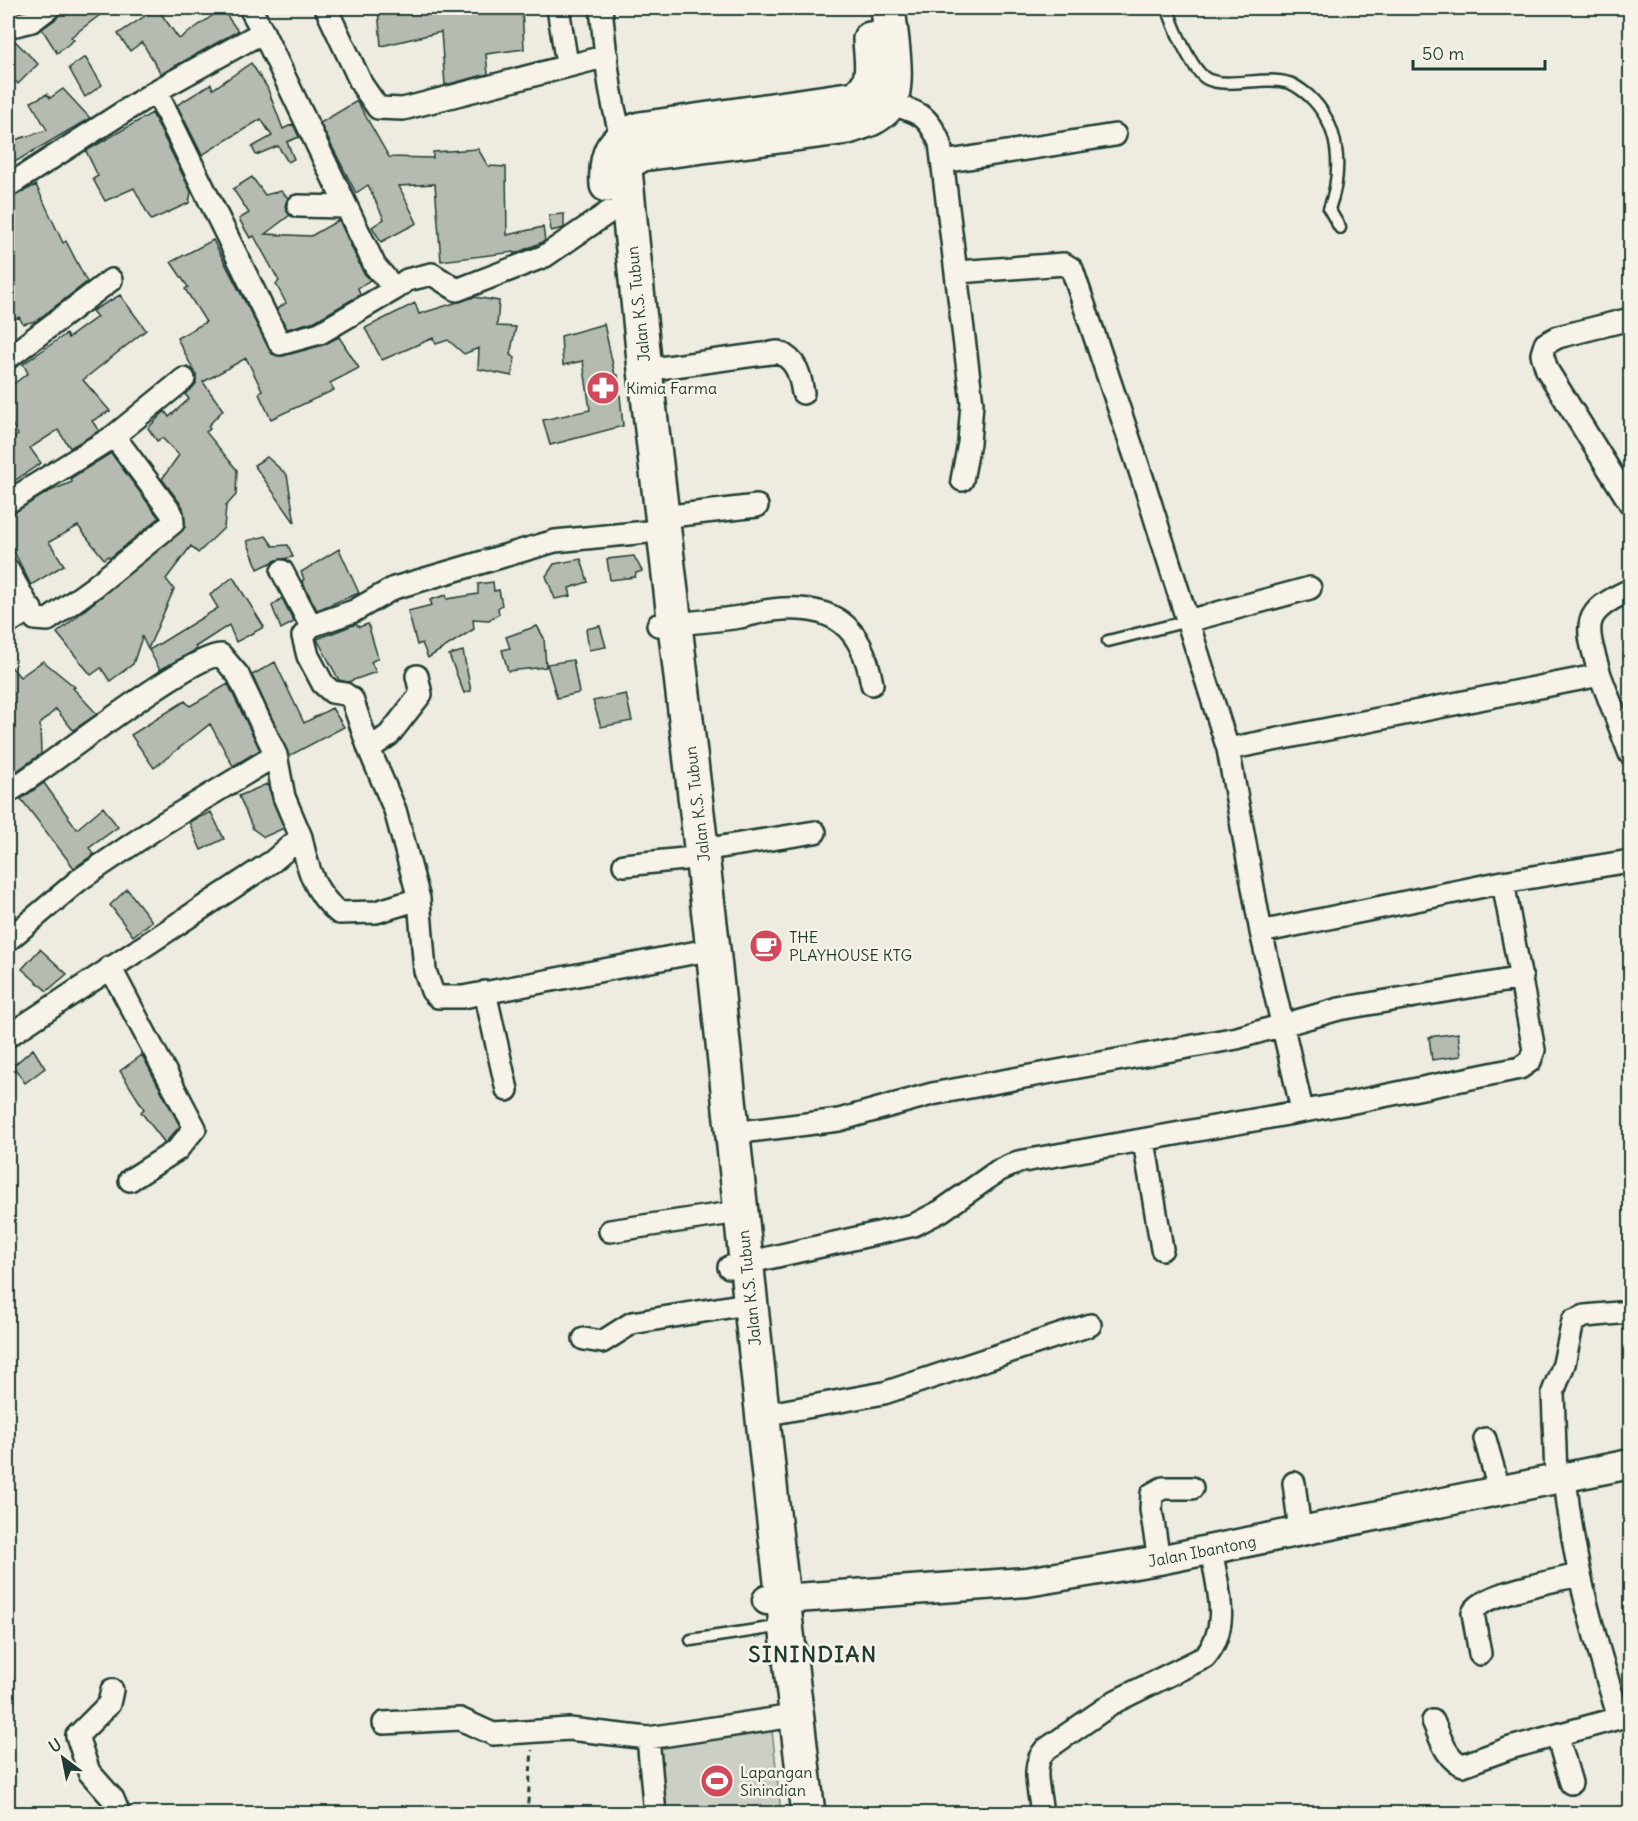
<svg xmlns="http://www.w3.org/2000/svg" width="1638" height="1821" font-family="Delius,sans-serif">
	<style>
		.green { fill: #cccfc4; stroke: #76867c; stroke-width: 1.5 }
		.building { fill: #b5bbb0; stroke: #1f3d34; stroke-width: 1.5 }
		.lines { fill: none; stroke-linecap: round; stroke-linejoin: round }
		.lane-casing { stroke: #1f3d34; stroke-width: 15 }
		.street-casing { stroke: #1f3d34; stroke-width: 26 }
		.secondary-casing { stroke: #1f3d34; stroke-width: 33 }
		.highway-casing { stroke: #1f3d34; stroke-width: 38 }
		.path { stroke: #1f3d34; stroke-width: 3; stroke-dasharray: 6 4.5; stroke-linecap: butt }
		.lane { stroke: #f7f3e8; stroke-width: 10 }
		.street { stroke: #f7f3e8; stroke-width: 21 }
		.secondary { stroke: #f7f3e8; stroke-width: 28 }
		.highway { stroke: #f7f3e8; stroke-width: 33 }
		.labels { text-anchor: middle; stroke-width: 5; stroke-linejoin: round; paint-order: stroke }
		.street-label { font-size: 16px; fill: #1f3d34; stroke: #f7f3e8 }
		.poi-label { font-size: 16px; fill: #1f3d34; stroke: #f7f3e8; text-anchor: start }
		.district-label { font-size: 22px; font-weight: bold; letter-spacing: 1.5px; fill: #1f3d34; stroke: #f7f3e8 }
	</style>
	<rect width="100%" height="100%" fill="#eeece1"/>
	<filter id="ink" filterUnits="userSpaceOnUse"><feTurbulence type="fractalNoise" baseFrequency=".0167" numOctaves="2"/><feDisplacementMap in="SourceGraphic" scale="12" xChannelSelector="R" yChannelSelector="G"/><feConvolveMatrix kernelMatrix="1 2 1 2 8 2 1 2 1" color-interpolation-filters="sRGB"/></filter>
	<g filter="url(#ink)">
		<path class="green" d="M772,1730L781,1813H661L653,1749Z"/>
		<path class="building" d="M62,8H109L71,37L74,40L57,53L42,29L57,18Z
			M157,8L179,39L222,9L238,31L161,74L142,42L130,51L118,34Z
			M378,8H522L524,49L486,54L488,74L445,85L441,32L381,46Z
			M8,34L38,64L18,84L8,73Z
			M85,57L102,85L85,97L69,68Z
			M251,63L267,87L283,129L293,124L299,137L287,142L294,159L288,162L278,146L256,155L252,147L272,136L261,119L202,155L177,105L211,84L213,89Z
			M63,89L90,118L8,166V142L47,130L31,102L47,94L50,98Z
			M357,101L389,157L433,158V152L478,149L488,166L506,167L507,235L543,227L545,241L514,254V252L441,261L435,184L399,186L417,223L381,242L372,227L384,219L368,185L356,193L320,123Z
			M152,113L191,192L189,203L151,220L134,188L105,201L93,179L98,176L86,151Z
			M252,177L265,195L281,191L288,198L285,206L290,215L265,234L311,236L339,220L363,272L370,280L358,288L360,295L315,321L287,329L277,309L286,303L276,284L279,281L254,236L250,238L239,219L249,213L233,189Z
			M36,185L63,243L66,241L87,282L36,321L23,324L19,317L8,323V199Z
			M564,214V228L551,231L549,215Z
			M213,240L272,354L283,356L323,345L339,337L359,368L330,383L334,390L271,419L259,394L262,390L246,358L203,382L223,410L208,426L210,429L206,432L237,470L236,495L226,506L224,528L198,553L191,546L166,579L174,589L148,649L142,637L133,664L110,681L101,668L91,675L57,633L185,527L183,507L162,479L179,455L162,438L157,441L148,428L165,411L169,417L189,399L185,394L196,384V375L177,338L206,322L185,289L188,287L171,262Z
			M120,295L146,330L83,380L110,411L92,421L99,431L70,448L58,430L30,448L41,463L8,485V442L18,435L8,417V388L28,373L23,364L66,334L68,338L97,317L92,311Z
			M474,297L499,301L497,326L516,327L510,355L515,358L512,376L478,369L479,348L464,354L448,340L436,344L433,338L382,360L365,328L415,303L419,314Z
			M604,324L615,375H618L623,426L550,445L543,420L590,410L583,361L563,365L561,336Z
			M111,453L159,518L110,558L108,556L104,559L78,526L49,542L64,565L31,585L8,540V516L48,492L72,482L71,478Z
			M267,457L287,475L295,523L254,465Z
			M266,536L273,546L288,545L293,557L277,560L258,569L247,541Z
			M339,549L359,593L317,610L302,581L304,579L301,572Z
			M634,556L642,571L636,573L635,577L610,580L607,559Z
			M581,559L588,582L569,588L571,596L555,599L546,576L554,564Z
			M233,577L264,627L236,642L229,625L195,647L197,649L160,670L149,650L218,608L210,595Z
			M493,582L494,591L499,590L502,605L498,608L499,614L489,620L473,619L474,629L428,658L422,643L417,645L408,611L432,605L430,600L446,595L447,599L478,594V584Z
			M282,598L294,622L281,629L272,606Z
			M356,624L359,627L368,624L378,658L371,662L376,672L348,682L339,680L317,639Z
			M537,626L544,638L546,667L508,671L502,650L510,648L506,637Z
			M600,626L606,647L589,650L586,629Z
			M463,651L471,691L464,693L449,655Z
			M573,660L579,693L557,698L547,664Z
			M43,661L75,687L73,688L97,714L73,730L56,709L40,724L41,754L8,777V663L20,677Z
			M275,662L304,723L332,708L344,727L289,756L252,675Z
			M228,684L260,750L233,766L210,724L154,768L131,735L185,701L190,706Z
			M626,694L632,721L601,727L593,701Z
			M44,783L77,829L103,807L118,827L89,848L94,854L74,868L21,799Z
			M267,784L284,828L264,837L253,829L239,796Z
			M211,812L224,839L201,850L189,822Z
			M127,889L152,921L133,936L110,905Z
			M40,949L67,974L47,991L22,969Z
			M1458,1033L1461,1056L1432,1060L1429,1037Z
			M33,1049L45,1068L25,1083L13,1066Z
			M142,1055L180,1126L165,1143L141,1112L144,1109L120,1071Z"/>
		<g class="lines">
			<defs>
				<path id="lane" d="M1168,8C1172,24 1192,71 1207,79C1228,89 1265,75 1289,83C1296,85 1303,91 1308,95C1341,125 1343,171 1329,209L1340,228
					M1108,641L1188,621
					M691,1640L770,1628"/>
				<path id="street" d="M250,8L263,32
					M326,8L362,85L378,108L403,109L607,56
					M558,8L567,64
					M601,8C606,54 609,106 626,149
					M8,18L16,25L32,21L49,8
					M156,91L280,344L320,333L395,289
					M880,98C911,115 923,104 940,143L972,403L969,443L962,480
					M943,162L1115,135
					M8,186L156,91L263,32L375,266L395,289L407,280L432,274L457,290L545,256L609,212
					M298,206L345,207
					M958,272L1064,264L1072,269L1144,483L1228,749L1261,932L1302,1110
					M1630,319L1558,337L1545,344L1542,354L1547,370L1630,503
					M8,358L111,280
					M645,370L778,352C797,360 800,375 803,393
					M8,502L114,436L184,379
					M662,517L757,506
					M647,532L555,541L394,588L354,611L311,626L303,636L308,656L323,684L332,692L345,694L352,699L369,749L395,810L419,899L425,971L432,991L438,997H463L713,949
					M8,570L35,619L48,620L94,587L173,523L172,514L114,436
					M282,571L311,626
					M1188,621L1310,588
					M8,623L31,609
					M658,625C685,623 713,621 740,617C751,615 761,611 772,610C833,603 862,625 872,684
					M1600,675L1630,754
					M369,749L389,735L421,694L417,676
					M1228,749L1600,675C1585,624 1580,613 1630,590
					M8,792C45,770 190,654 221,655L238,675L276,755L284,797L301,837
					M702,850L815,832
					M624,865L684,859
					M1261,932L1503,882L1630,861
					M8,940L79,880L162,824L276,755
					M110,967L195,1128L177,1150L130,1180
					M485,992L507,1090
					M8,1036L273,861L301,837C307,867 314,893 339,913L376,912L419,899
					M733,1133L839,1120L932,1094L1237,1038L1339,1009L1522,978
					M1144,1141L1162,1249
					M610,1231L725,1214
					M729,1267L914,1225L941,1211L998,1171L1018,1162L1349,1103L1520,1068L1530,1061L1534,1050L1503,882
					M584,1339L602,1342L632,1323L734,1306
					M763,1415L884,1393L1090,1325
					M1485,1439L1499,1489
					M1565,1476C1573,1565 1593,1633 1619,1718L1630,1715
					M1556,1477L1553,1392L1564,1364L1573,1321L1585,1316L1630,1312
					M1294,1483L1300,1531
					M1159,1560L1151,1509L1152,1494L1163,1488H1192
					M1480,1654L1473,1613C1481,1593 1556,1581 1578,1575
					M112,1690L109,1704L77,1736L89,1772L113,1799L119,1814
					M1433,1721C1440,1736 1446,1760 1463,1765L1510,1748L1619,1718
					M384,1723L460,1719L493,1734L569,1729L648,1738
					M1557,1735L1571,1783
					M655,1814L648,1738L780,1718
					M1042,1814C1040,1792 1030,1766 1045,1750L1116,1701L1205,1657C1232,1625 1217,1587 1211,1549"/>
				<path id="secondary" d="M767,1600L1027,1582L1159,1560L1630,1464"/>
				<path id="highway" d="M607,185C605,156 611,139 640,129L855,98C878,82 871,64 870,39
					M808,1814L772,1504L713,949L645,370L625,170L630,161L642,154L848,127C862,122 879,118 888,105C901,87 890,30 888,8"/>
			</defs>
			<use href="#lane" class="lane-casing"/>
			<use href="#street" class="street-casing"/>
			<use href="#secondary" class="secondary-casing"/>
			<use href="#highway" class="highway-casing"/>
			<path class="path" d="M527,1814L532,1750"/>
			<use href="#lane" class="lane"/>
			<use href="#street" class="street"/>
			<use href="#secondary" class="secondary"/>
			<use href="#highway" class="highway"/>
		</g>
	</g>
	<defs>
		<symbol id="pharmacy-disc" viewBox="-11 -11 22 22"><circle r="9.5" fill="#d1495b" stroke="#f7f3e8"/><path d="M-2-6h4v4h4v4h-4v4h-4v-4h-4v-4h4Z" fill="#fff"/></symbol>
		<symbol id="cafe-disc" viewBox="-11 -11 22 22"><circle r="9.5" fill="#d1495b" stroke="#f7f3e8"/><path d="M-5.5-4.5H6V0H3Q3 3.5 0 3.5H-2.5Q-5.5 3.5-5.5 0ZM3-3.2v2h1.7v-2ZM-6 4.5H4V6H-6Z" fill="#fff"/></symbol>
		<symbol id="stadium-disc" viewBox="-11 -11 22 22"><circle r="9.5" fill="#d1495b" stroke="#f7f3e8"/><path d="M0-5a6.5 5 0 1 0 0 10a6.5 5 0 1 0 0-10ZM-3.5-1.8h7v3.6h-7Z" fill="#fff"/></symbol>
	</defs>
	<g fill-rule="evenodd">
		<use href="#pharmacy-disc" x="584" y="369" width="38" height="38"/>
		<use href="#cafe-disc" x="747" y="927" width="38" height="38"/>
		<use href="#stadium-disc" x="698" y="1762" width="38" height="38"/>
	</g>
	<g class="labels">
		<g class="street-label">
			<text transform="translate(638 304) rotate(-96)" y="6">Jalan K.S. Tubun</text>
			<text transform="translate(697 804) rotate(-97)" y="6">Jalan K.S. Tubun</text>
			<text transform="translate(749 1288) rotate(-96)" y="6">Jalan K.S. Tubun</text>
			<text transform="translate(1202 1551) rotate(-11)" y="6">Jalan Ibantong</text>
		</g>
		<g class="poi-label">
			<text x="626" y="394">Kimia Farma</text>
			<text x="789" y="943">THE<tspan x="789" dy="18">PLAYHOUSE KTG</tspan></text>
			<text x="740" y="1778">Lapangan<tspan x="740" dy="18">Sinindian</tspan></text>
		</g>
		<g class="district-label">
			<text x="813" y="1662">SININDIAN</text>
		</g>
	</g>
	<rect width="1638" height="1821" fill="none" stroke="#f7f3e8" stroke-width="30"/>
	<rect x="15" y="15" width="1608" height="1791" fill="none" stroke="#1f3d34" stroke-width="2" filter="url(#ink)"/>
	<g transform="translate(63 1758) rotate(328)" stroke="#f7f3e8" stroke-width="4.5" paint-order="stroke">
	<path d="M0-4.5L10 22L0 15L-10 22Z" fill="#1f3d34"/>
	<text y="-9" font-size="16" font-weight="bold" text-anchor="middle" fill="#1f3d34">U</text>
	</g>
	<path d="M1413 60v9h132v-9" fill="none" stroke="#1f3d34" stroke-width="3"/>
	<text x="1422" y="60" font-size="18" fill="#1f3d34" stroke="#f7f3e8" stroke-width="4.5" paint-order="stroke">50 m</text>
</svg>
